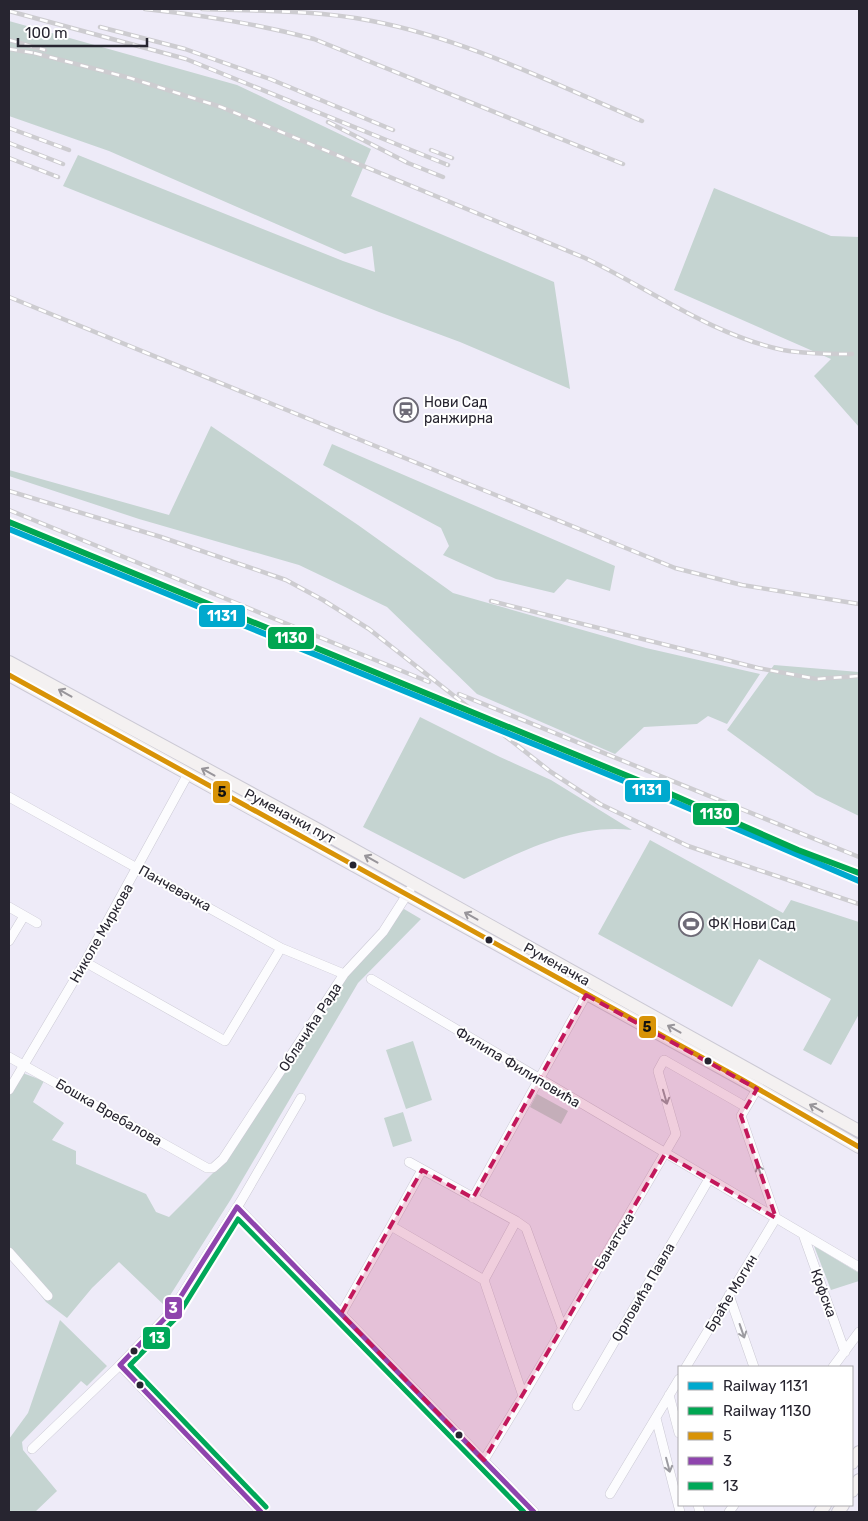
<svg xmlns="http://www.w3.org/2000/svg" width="868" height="1521" font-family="Rubik,sans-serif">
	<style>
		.green { fill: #c5d4d1 }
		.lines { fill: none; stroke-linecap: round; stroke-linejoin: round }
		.street-casing { stroke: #cbc9d4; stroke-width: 10 }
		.secondary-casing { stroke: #cbc9d4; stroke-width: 14 }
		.street { stroke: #fcfcfe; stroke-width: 9 }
		.secondary { stroke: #f4f1f1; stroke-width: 12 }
		.rail-casing { stroke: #cdccd0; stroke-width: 4.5 }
		.rail { stroke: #fff; stroke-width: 2.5; stroke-dasharray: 8; stroke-linecap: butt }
		.bus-1-casing { stroke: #fff; stroke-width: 9 }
		.bus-2-casing { stroke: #fff; stroke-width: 9 }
		.bus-3-casing { stroke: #fff; stroke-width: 9 }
		.bus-1 { stroke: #d89307; stroke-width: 5 }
		.bus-2 { stroke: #8e44ad; stroke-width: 5 }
		.bus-3 { stroke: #00a859; stroke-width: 5 }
		.rail-1-casing { stroke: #fff; stroke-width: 10 }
		.rail-2-casing { stroke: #fff; stroke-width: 10 }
		.rail-1 { stroke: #00a9ce; stroke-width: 6 }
		.rail-2 { stroke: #00a651; stroke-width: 6 }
		.oneway { stroke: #98959a }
		.oneway2 { stroke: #9c9ba1 }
		.marked { fill: #c2185b; fill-opacity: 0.2; stroke: #c2185b; stroke-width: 4; stroke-dasharray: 10 6; stroke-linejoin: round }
		.bus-dot { fill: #272530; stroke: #fff; stroke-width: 2 }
		.labels { text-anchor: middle; stroke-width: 4; stroke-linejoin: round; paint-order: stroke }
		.poi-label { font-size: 14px; fill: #272530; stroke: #fff; text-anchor: start }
		.street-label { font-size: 14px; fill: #272530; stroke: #fff }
		.line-badge { stroke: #fff; stroke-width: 2 }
		.badge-label { font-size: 14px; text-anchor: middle; font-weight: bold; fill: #fff }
		.pale-badge-label { font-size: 14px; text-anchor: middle; font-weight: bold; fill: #111 }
	</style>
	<rect width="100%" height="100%" fill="#eeebf8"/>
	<path class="green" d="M9,21L237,85L371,149L351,196L554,282L570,389L460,342L379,312L63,186L78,155L343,261L375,272L372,246L345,254L109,151L9,116Z
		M714,188L831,236L859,237V427L814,376L831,359L674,290Z
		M211,426L358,525L453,593L646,648L760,674L727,724L708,716L697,724L644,727L615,754L477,694L387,607L299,565L139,519L9,476V470L169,515Z
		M332,444L615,566L610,591L567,579L554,593L496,579L443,555L449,546L441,528L323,465Z
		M774,665L859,672V816L816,795L727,730Z
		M420,717L500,757L551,780L632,830C573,823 516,854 464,879L363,827Z
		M650,840L783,913L791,900L859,922V1014L831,1065L803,1050L831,999L759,959L732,1007L598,934Z
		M404,909L421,919L358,983L231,1199L164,1305L119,1262L92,1288L67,1318L46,1302L9,1255V1090L20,1072L44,1081L33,1102L64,1123L52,1140L76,1151V1164L146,1194L156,1212L169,1217L217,1169L344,974Z
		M413,1041L432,1100L406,1109L386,1050Z
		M537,1094L568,1111L561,1124L530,1107Z
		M403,1112L412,1141L393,1147L384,1118Z
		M814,1246L859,1273V1281L831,1290Z
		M60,1320L107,1366L87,1386L81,1381L22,1442L23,1450L57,1491L35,1512H9V1439L28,1413Z"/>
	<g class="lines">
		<defs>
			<path id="street" d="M9,797L281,948L344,974
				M9,907L37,923
				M9,941L24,916
				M85,962L225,1041L281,948
				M371,979L859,1267
				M9,1057L207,1168H213L223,1159L344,974L383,932L410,890
				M9,1090L85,962L188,774
				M409,1162L516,1221L484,1280L391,1226L422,1170
				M473,1198L586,995
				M237,1207L534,1512
				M516,1221L526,1228L562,1327
				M803,1234L845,1352
				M9,1252L48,1296
				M729,1295L754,1367
				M341,1314L391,1226
				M120,1365L261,1512
				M686,1367L776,1218L741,1116L757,1089
				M833,1367L859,1332
				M669,1395L679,1433
				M523,1396L676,1134L658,1071L664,1060L746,1107
				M577,1406L709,1179
				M656,1418L680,1512
				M32,1449L120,1365L171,1312L241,1201L301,1098
				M484,1460L523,1396L484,1280
				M610,1494L679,1379
				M698,1505L700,1512
				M729,1512L734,1505"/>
			<path id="secondary" d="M9,662L313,827L859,1131
				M9,675L741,1079L859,1147
				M852,1463L859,1452
				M852,1491L859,1480
				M820,1512L825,1505
				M838,1512L843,1505"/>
		</defs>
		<use href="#street" class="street-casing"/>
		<use href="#secondary" class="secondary-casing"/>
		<use href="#street" class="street"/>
		<use href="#secondary" class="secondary"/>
		<defs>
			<path id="rail" d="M145,9C202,15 258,24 314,39L623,164
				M202,9C259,11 316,10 372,21C466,39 554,84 642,121
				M9,11L186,59L448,165
				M100,27L185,49L270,79L393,130
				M9,40L45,50
				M9,49L40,54
				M34,53L130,78L221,107L585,258C650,289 712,335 783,350C806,354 829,354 852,354
				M328,122L408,163L443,177
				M9,128L69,150
				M9,143L63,164
				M431,150L452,158
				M9,158L58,177
				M9,297L675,568L742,585L859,604
				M9,491L161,537L286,580L323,600L369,629L551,772L600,804L688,846L859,904
				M9,510L429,682
				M491,601L758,668L816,679L859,676
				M459,694L859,857
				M646,790L698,806
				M798,850L836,872"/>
		</defs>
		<use href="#rail" class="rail-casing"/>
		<use href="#rail" class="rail"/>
		<defs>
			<path id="bus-1" d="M9,675L741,1079L859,1147"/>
			<path id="bus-2" d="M261,1512L120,1365L171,1312L237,1207L534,1512"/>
			<path id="bus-3" d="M266,1507L130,1365L177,1317L238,1219L524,1512"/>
		</defs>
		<use href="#bus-1" class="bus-1-casing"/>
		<use href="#bus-2" class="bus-2-casing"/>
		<use href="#bus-3" class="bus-3-casing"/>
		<use href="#bus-1" class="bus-1"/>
		<use href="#bus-2" class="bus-2"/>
		<use href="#bus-3" class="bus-3"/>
		<defs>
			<path id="rail-1" d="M9,529L646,790L859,881"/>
			<path id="rail-2" d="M9,522L657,788L798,850L859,873"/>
		</defs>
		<use href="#rail-1" class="rail-1-casing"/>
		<use href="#rail-2" class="rail-2-casing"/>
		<use href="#rail-1" class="rail-1"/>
		<use href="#rail-2" class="rail-2"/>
	</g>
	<defs><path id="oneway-shaft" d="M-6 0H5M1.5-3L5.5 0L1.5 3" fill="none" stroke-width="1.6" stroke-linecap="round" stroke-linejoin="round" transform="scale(1.25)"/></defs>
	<g class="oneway">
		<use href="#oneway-shaft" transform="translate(65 693) rotate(-151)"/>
		<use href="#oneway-shaft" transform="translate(208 772) rotate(-151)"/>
		<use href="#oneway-shaft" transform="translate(371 859) rotate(-151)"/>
		<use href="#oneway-shaft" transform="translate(471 916) rotate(-151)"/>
		<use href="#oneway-shaft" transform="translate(674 1029) rotate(-151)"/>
		<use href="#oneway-shaft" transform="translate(816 1108) rotate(-151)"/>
	</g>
	<g class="oneway2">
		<use href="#oneway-shaft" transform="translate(665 1097) rotate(74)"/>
		<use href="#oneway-shaft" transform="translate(760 1172) rotate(-109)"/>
		<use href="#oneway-shaft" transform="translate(742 1331) rotate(71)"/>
		<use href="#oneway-shaft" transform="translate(668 1465) rotate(75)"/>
	</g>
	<path class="marked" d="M586,995L757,1089L741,1116L776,1218L665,1154L484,1460L341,1314L422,1170L473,1198Z"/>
	<defs>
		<symbol id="station-ring" viewBox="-11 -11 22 22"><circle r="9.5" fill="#fff" stroke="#6d6a76" stroke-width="1.5"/><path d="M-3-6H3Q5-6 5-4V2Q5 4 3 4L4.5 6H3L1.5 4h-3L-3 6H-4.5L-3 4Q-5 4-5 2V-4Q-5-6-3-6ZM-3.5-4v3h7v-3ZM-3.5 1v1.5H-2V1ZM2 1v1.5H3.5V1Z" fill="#6d6a76"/></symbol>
		<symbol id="stadium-ring" viewBox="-11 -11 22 22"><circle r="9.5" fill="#fff" stroke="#6d6a76" stroke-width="1.5"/><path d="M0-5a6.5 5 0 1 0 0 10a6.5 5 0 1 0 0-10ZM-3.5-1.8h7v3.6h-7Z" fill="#6d6a76"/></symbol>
	</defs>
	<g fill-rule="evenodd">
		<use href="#station-ring" x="392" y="396" width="28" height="28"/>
		<use href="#stadium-ring" x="677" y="910" width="28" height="28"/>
	</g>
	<g class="bus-dot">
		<circle cx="353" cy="865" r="4.5"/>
		<circle cx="489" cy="940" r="4.5"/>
		<circle cx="708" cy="1061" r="4.5"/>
		<circle cx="134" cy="1351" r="4.5"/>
		<circle cx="140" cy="1385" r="4.5"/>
		<circle cx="459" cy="1435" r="4.5"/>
	</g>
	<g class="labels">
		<g class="poi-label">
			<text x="424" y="407">Нови Сад<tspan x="424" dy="16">ранжирна</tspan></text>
			<text x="708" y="929">ФК Нови Сад</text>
		</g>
		<g class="street-label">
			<text transform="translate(290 816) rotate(28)" y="5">Руменачки пут</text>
			<text transform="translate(175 888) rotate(29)" y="5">Панчевачка</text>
			<text transform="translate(101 933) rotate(-60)" y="5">Николе Миркова</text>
			<text transform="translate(557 964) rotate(29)" y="5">Руменачка</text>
			<text transform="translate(310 1027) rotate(-57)" y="5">Облачића Рада</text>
			<text transform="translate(518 1067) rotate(31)" y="5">Филипа Филиповића</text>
			<text transform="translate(109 1112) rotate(30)" y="5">Бошка Вребалова</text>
			<text transform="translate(614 1241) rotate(-59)" y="5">Банатска</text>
			<text transform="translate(643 1292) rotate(-60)" y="5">Орловића Павла</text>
			<text transform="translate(731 1293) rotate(-59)" y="5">Браће Могин</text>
			<text transform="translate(824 1293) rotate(70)" y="5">Крфска</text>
		</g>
	</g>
	<g class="line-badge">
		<rect x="198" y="604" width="48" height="24" rx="5" fill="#00a9ce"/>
		<rect x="267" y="626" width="48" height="24" rx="5" fill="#00a651"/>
		<rect x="624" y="779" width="47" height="24" rx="5" fill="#00a9ce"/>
		<rect x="212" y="780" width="19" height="24" rx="5" fill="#d89307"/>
		<rect x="692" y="802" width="48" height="24" rx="5" fill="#00a651"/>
		<rect x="638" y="1015" width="19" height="24" rx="5" fill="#d89307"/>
		<rect x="164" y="1296" width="19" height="24" rx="5" fill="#8e44ad"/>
		<rect x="142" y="1326" width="29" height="24" rx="5" fill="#00a859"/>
	</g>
	<g class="badge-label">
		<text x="222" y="621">1131</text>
		<text x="291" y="643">1130</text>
		<text x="647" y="795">1131</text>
		<text x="716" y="819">1130</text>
		<text x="173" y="1313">3</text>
		<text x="157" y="1343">13</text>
	</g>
	<g class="pale-badge-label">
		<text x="222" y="797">5</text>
		<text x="647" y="1032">5</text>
	</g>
	<rect width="868" height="1521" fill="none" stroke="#272530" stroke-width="20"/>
	<rect x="678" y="1366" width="175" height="140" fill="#ffffff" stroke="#a9a8ac"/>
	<rect x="688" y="1382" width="25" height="8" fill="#00a9ce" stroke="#a9a8ac"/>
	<text x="723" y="1391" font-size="15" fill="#272530">Railway 1131</text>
	<rect x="688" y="1407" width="25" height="8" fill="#00a651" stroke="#a9a8ac"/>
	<text x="723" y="1416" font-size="15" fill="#272530">Railway 1130</text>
	<rect x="688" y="1432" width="25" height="8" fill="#d89307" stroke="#a9a8ac"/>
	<text x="723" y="1441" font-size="15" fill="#272530">5</text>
	<rect x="688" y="1457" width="25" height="8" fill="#8e44ad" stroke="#a9a8ac"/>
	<text x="723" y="1466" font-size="15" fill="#272530">3</text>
	<rect x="688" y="1482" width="25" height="8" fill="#00a859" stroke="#a9a8ac"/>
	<text x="723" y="1491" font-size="15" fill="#272530">13</text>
	<path d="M18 38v8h129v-8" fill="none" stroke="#272530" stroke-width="2.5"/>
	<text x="25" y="38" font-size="15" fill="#272530" stroke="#ffffff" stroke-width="4" paint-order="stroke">100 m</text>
</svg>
